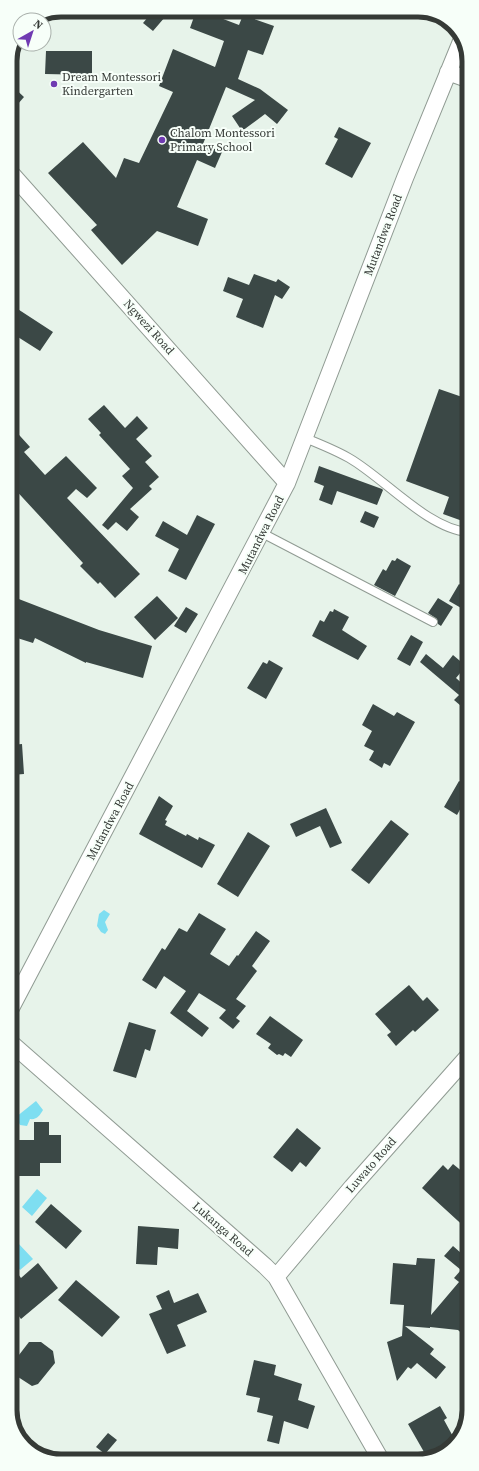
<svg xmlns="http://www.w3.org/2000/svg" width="479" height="1471" font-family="'Source Serif 4',serif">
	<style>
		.water { fill: #7edef1 }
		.building { fill: #3b4846 }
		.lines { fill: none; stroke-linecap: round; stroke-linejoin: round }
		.lane-casing { stroke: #909b93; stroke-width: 10 }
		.street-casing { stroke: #909b93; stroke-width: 18 }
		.lane { stroke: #fff; stroke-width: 8 }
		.street { stroke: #fff; stroke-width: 16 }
		.poi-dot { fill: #703bb2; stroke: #f7fff9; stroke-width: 1.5 }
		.labels { text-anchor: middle; stroke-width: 4; stroke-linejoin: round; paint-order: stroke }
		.poi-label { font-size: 12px; fill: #353a36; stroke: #f7fff9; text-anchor: start }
		.street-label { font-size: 12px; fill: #353a36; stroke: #f7fff9 }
		.rim { fill: none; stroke: #353a36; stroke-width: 5 }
	</style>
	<rect width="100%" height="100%" fill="#e7f3ea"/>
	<path class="water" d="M104,910L110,914L105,922L108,930L105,934L101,932L97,926L99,914Z
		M36,1101L43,1110C40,1115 37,1120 30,1119L27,1126L20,1125L16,1117Z
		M37,1189L47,1198L32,1216L22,1207Z
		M17,1242L33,1259L20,1270L12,1260L11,1247Z"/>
	<path class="building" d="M154,10H171L153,31L143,23Z
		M204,10H221L218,17L239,25L243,15L274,26L263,55L248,50L238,79L260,89L288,110L277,124L265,114L242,131L232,116L255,100L226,87L203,144L222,152L215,168L197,160L177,207L208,219L198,246L157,231L122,265L91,230L97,225L48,173L83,142L116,178L124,158L139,163L173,92L159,86L173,49L215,67L224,41L190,28L195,14L201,17Z
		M46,51H92V75L45,74Z
		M10,84L24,97L10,113Z
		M339,127L371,143L352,178L325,164L338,139L334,137Z
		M254,274L276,282L278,279L290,287L282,299L275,295L263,328L236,317L243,299L223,291L228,277L249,285Z
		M10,304L53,332L40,351L10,332Z
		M439,389L468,399V523L443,514L449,497L406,481Z
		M104,405L125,428L137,416L148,428L136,439L152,456L145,462L159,477L149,486L152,489L130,509L139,517L127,531L116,522L108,530L102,525L133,488L122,476L130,469L99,435L101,433L88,419Z
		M11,426L30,447L24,452L45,475L66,456L97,488L87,498L76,489L67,498L140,574L115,598L100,582L98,584L80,566L83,563L11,485Z
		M319,466L382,489L383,490L377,505L337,491L332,505L319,500L324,486L314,482Z
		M365,511L379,517L374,528L360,522Z
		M197,515L215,524L186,580L168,571L179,549L155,536L163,521L187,535Z
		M397,558L411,566L395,596L374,585L383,569L386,571L392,560L395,561Z
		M459,584L468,590V612L449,601Z
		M11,596L99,630L152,646L143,678L86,662V663L35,638L33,643L11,636Z
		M157,596L178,618L155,640L134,617Z
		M438,598L453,607L441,626L438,624L437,619L428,613Z
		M186,607L198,614L186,633L174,626Z
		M334,609L349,617L342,630L367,646L358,660L312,636L320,620L324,622L330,611L333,612Z
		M411,635L423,642L410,666L397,659Z
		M426,654L443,668L453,655L466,666L456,678L466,687L468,684V712L454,700L459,695L420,662Z
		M269,660L283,668L266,699L247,688L263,662L267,664Z
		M373,704L394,716L397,712L415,722L390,766L384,763L382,768L369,760L374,751L364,746L372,731L362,725Z
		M22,744L24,774L11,775V745Z
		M459,781L468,786V795L457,815L444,807Z
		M159,796L173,806L165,820L167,821L165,825L186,836L187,834L198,840L199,837L215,845L202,868L139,834Z
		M326,808L342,843L330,848L320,826L296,837L290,824Z
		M391,820L409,834L369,884L351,870Z
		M248,832L270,846L238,897L217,884Z
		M199,913L226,929L210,954L229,966L237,955L238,956L256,931L270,941L252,966L257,971L236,999L246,1006L236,1018L240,1021L233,1029L219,1018L226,1010L199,993L187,1011L209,1028L202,1037L170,1013L186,991L164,976L156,989L142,980L162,948L165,950L179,928L187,932Z
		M409,985L423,1001L427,997L439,1010L415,1032L413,1030L396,1046L387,1035L391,1032L375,1014Z
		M270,1016L303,1040L291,1057L285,1053L283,1056L279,1054L277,1055L268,1048L271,1044L256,1034Z
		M129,1022L156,1030L150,1051L145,1049L136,1078L113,1071Z
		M34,1122H49V1135H61V1163H40V1176H18L17,1140H34Z
		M297,1128L321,1148L306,1167L300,1162L292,1172L273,1157Z
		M453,1164L469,1177V1231L422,1188L443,1165L448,1170Z
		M51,1204L82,1231L66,1249L35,1222Z
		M138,1226L179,1229L178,1249L158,1247L157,1265L136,1264Z
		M453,1246L469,1260V1340L458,1330L430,1327V1328L405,1326L434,1349L430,1354L446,1367L436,1379L417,1363L411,1369L408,1367L397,1381L387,1342L402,1336L404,1305L390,1304L393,1263L416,1265L417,1258L435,1259L431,1315L459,1282L454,1278L461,1270L444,1256Z
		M38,1263L58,1288L21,1319L12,1307V1266L21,1278Z
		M76,1280L120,1317L102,1337L58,1300Z
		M169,1290L174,1303L198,1293L207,1312L177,1325L186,1346L167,1354L149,1314L162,1309L156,1296Z
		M29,1342H41L53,1351L55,1363L38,1384L32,1386L15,1375L12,1365V1364Z
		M254,1360L276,1365L274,1375L302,1384L298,1400L315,1406L308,1429L284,1421L279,1444L267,1441L273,1416L257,1412L260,1398L246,1395Z
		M440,1406L447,1418L444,1420L456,1442L431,1459H428L408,1424Z
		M108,1433L117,1440L105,1454L96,1447Z"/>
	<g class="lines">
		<defs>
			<path id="lane" d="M305,438C320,444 335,450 349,458C384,478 428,529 468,532
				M262,533L433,622"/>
			<path id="street" d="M448,72L467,79
				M10,172L287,483
				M11,1008L287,483L405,178L462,39
				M11,1043L265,1266L276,1277L381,1460
				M276,1277L352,1187L469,1055"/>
		</defs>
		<use href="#lane" class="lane-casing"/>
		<use href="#street" class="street-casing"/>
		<use href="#lane" class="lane"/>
		<use href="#street" class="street"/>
	</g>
	<g class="poi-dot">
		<circle cx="54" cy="84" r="4"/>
		<circle cx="162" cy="140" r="4"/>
	</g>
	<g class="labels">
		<g class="poi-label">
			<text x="62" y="81">Dream Montessori<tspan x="62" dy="14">Kindergarten</tspan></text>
			<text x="170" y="137">Chalom Montessori<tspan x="170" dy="14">Primary School</tspan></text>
		</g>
		<g class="street-label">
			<text transform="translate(383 235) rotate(-69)" y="4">Mutandwa Road</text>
			<text transform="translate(149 327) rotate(48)" y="4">Ngwezi Road</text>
			<text transform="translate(261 535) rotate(-63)" y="4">Mutandwa Road</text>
			<text transform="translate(110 821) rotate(-62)" y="4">Mutandwa Road</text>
			<text transform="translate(371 1165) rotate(-49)" y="4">Luwato Road</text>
			<text transform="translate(223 1229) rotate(41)" y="4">Lukanga Road</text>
		</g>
	</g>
	<path d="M0 0H479V1471H0ZM61 17H418A44 44 0 0 1 462 61V1410A44 44 0 0 1 418 1454H61A44 44 0 0 1 17 1410V61A44 44 0 0 1 61 17Z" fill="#f7fff9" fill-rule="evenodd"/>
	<path class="rim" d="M61 17H418A44 44 0 0 1 462 61V1410A44 44 0 0 1 418 1454H61A44 44 0 0 1 17 1410V61A44 44 0 0 1 61 17Z"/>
	<g transform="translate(32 32) rotate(39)"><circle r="19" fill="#f7fff9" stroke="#a9b0ab"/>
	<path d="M0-3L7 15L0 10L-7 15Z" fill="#703bb2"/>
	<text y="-6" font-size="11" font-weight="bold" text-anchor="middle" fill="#353a36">N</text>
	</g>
</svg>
